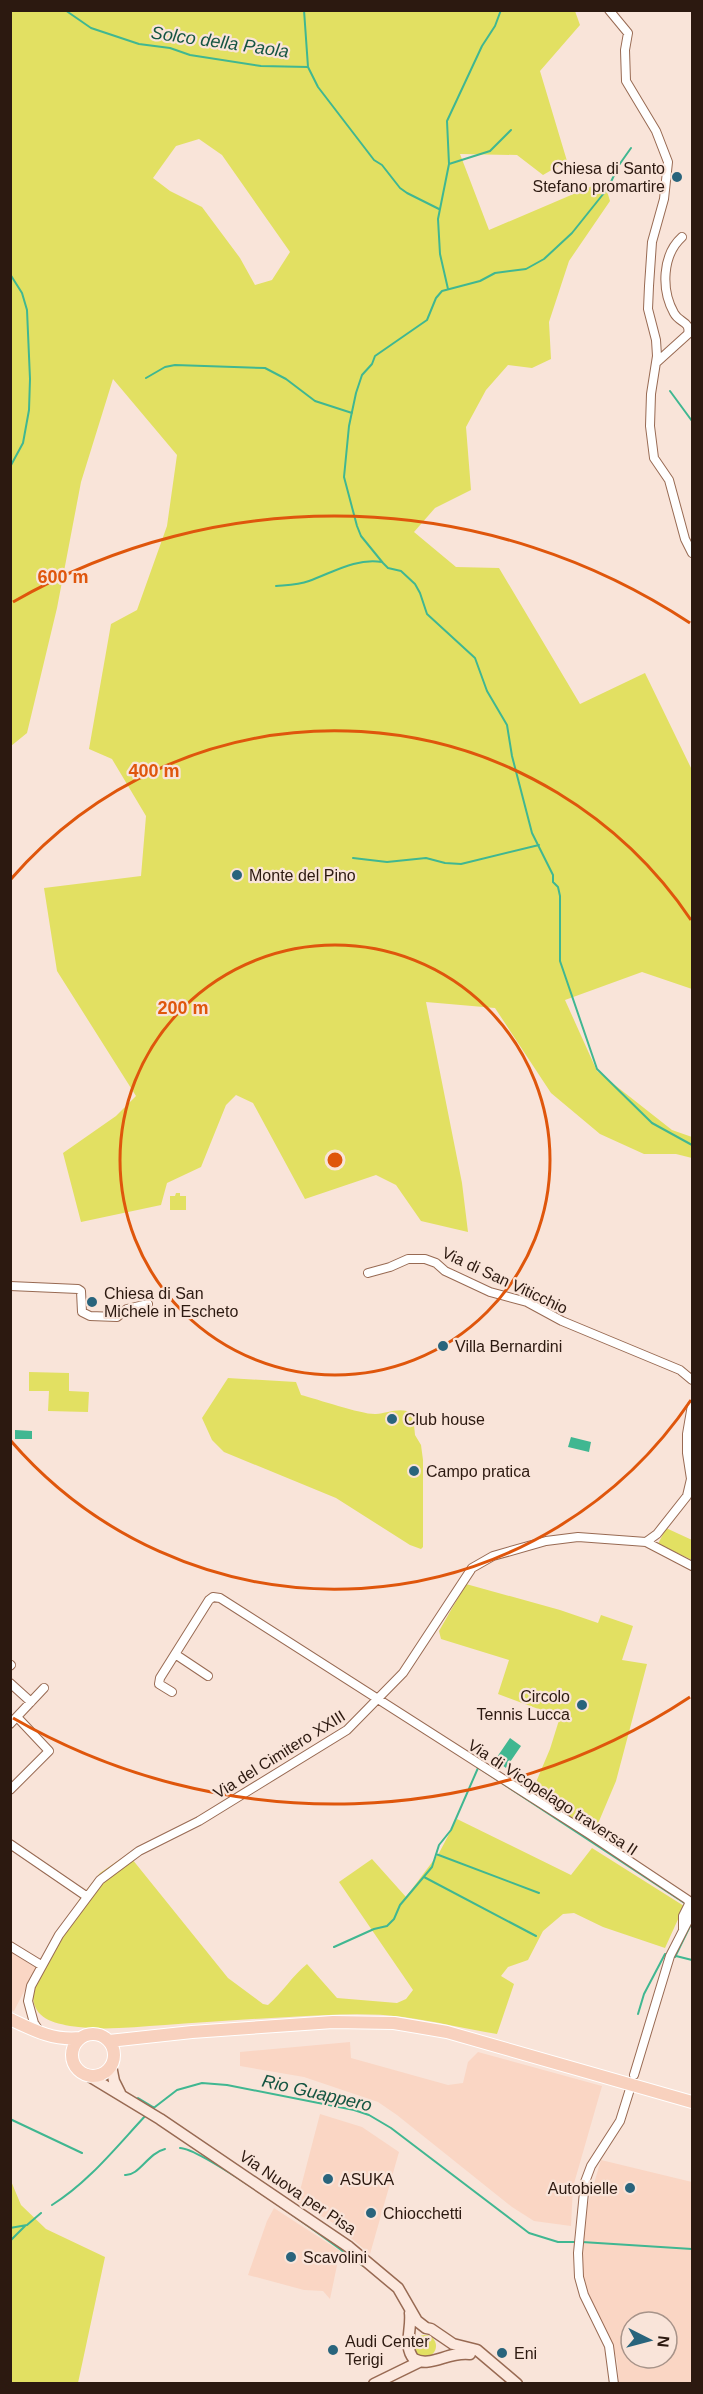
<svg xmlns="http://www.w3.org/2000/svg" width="703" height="2394" font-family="Arial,sans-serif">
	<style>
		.built { fill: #fad6c4; fill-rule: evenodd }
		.green { fill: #e2e062; fill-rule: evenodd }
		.water { fill: #40b791 }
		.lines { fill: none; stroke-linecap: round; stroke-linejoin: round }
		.stream { stroke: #40b791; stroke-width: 2 }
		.minor-casing { stroke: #986a53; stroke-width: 10 }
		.secondary-casing { stroke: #986a53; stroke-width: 13 }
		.primary-casing { stroke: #fff; stroke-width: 14 }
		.minor { stroke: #fff; stroke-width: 8 }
		.secondary { stroke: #fce8de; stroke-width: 10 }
		.primary { stroke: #f8d1be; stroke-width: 12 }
		.ring { fill: none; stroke: #df560c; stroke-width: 3 }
		.poi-dot { fill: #29647c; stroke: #f9e4d9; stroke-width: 2 }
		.labels { text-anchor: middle; stroke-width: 4.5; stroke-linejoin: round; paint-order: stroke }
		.poi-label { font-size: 16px; fill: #2c1910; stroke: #f9e4d9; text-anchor: start }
		.street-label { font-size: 16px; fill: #2c1910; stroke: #f9e4d9 }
		.water-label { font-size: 18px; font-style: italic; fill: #155542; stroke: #f9e4d9 }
		.centre { fill: #df560c; stroke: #f9e4d9; stroke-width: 3 }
		.ring-label { font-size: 18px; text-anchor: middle; font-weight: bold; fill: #df560c; stroke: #f9e4d9; stroke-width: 4.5; stroke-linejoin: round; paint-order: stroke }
	</style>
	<rect width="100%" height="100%" fill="#f9e4d9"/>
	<path class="built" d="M10,1951L36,1968L14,2011L11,2010Z
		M350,2042L351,2058L448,2085L463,2083L468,2062L478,2052L602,2086L573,2187L571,2226L534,2221L512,2207L397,2115L378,2102L304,2077L240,2066V2052Z
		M320,2114L362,2127L399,2152L370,2254L333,2223L297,2202Z
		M601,2160L692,2182V2383H619L617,2360L611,2341L586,2289L582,2271L585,2213ZM631,2322H667V2358H631Z
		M274,2208L340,2251L330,2299L323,2291L304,2290L248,2275L267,2221Z"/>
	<path class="green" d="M11,10L575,11L580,25L540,71L567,161L543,175L517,155L460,154L489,230L604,181L610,201L569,261L549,322L551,359L532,368L508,365L486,390L466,427L471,490L435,508L414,532L456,567L499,568L580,704L645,673L692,770V989L642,972L565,1000L597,1071L672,1130L692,1137V1158L676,1154H644L600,1134L551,1093L495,1008L426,1002L462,1183L468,1232L421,1221L396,1185L376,1175L305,1199L253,1103L236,1095L226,1105L201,1167L167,1183L161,1205L81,1222L63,1153L116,1116L136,1096L57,971L44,888L141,876L146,816L112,759L89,749L111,624L137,610L167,526L177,455L113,379L81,482L57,608L27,733L11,746ZM199,139L222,155L290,252L272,280L255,285L240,258L202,207L170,191L153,178L176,146Z
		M176,1193H180V1196H186V1210H170V1196H175Z
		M29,1372L69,1373V1391L89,1392L88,1412L48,1411L49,1391H29Z
		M228,1378L296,1382L301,1395C317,1399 363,1415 376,1414C388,1413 402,1406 413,1414L415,1435L421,1445L423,1460V1547L421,1549L410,1545L336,1498L224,1452L212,1440L202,1418Z
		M666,1528L692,1540V1560L658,1544Z
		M466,1584L560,1610L598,1623L601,1615L633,1626L622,1660L647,1664L616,1781L594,1833L531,1794L550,1749L560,1717L498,1694L509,1660L441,1639L439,1631Z
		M457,1819L571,1875L592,1848L684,1906L665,1948L603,1927L574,1913L563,1914L543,1931L528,1960L508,1967L501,1976L514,1984L497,2034C466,2029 434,2021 403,2017C366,2012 326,2015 289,2017C248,2019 207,2022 165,2025C133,2027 102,2031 70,2026C47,2022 31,2015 33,1990L80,1898L100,1873L128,1854L228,1978L263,2004L268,2005C283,1992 292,1976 307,1964L337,1998L397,2003L406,1999L413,1990L339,1882L372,1859L406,1897L439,1853Z
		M11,2181L21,2205L46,2229L105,2257L78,2383H11Z
		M414 2346a11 11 0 1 1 22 0a11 11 0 1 1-22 0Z"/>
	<path class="water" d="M15,1430L32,1431V1439H15Z
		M571,1437L591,1442L589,1452L568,1447Z
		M510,1738L521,1746L506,1768L495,1760Z"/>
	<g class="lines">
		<path class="stream" d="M65,10L91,28L139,44L170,48L190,55L261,66L308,67
			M304,10L308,67L318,87L374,160L382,165L400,188L407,193L439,209
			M631,148L619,165L608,188L572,233L544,259L526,269L495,273L480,281L442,291L436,298L427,320L375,356L372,364L362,375L356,393L349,426L344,477L357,526L361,536L383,563L388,568L401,571L415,584L420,593L427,614L475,658L487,691L507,725L512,756L532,833L553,875V882L558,887L560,896V961L597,1069L652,1123L692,1145
			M449,164L490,151L511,130
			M10,274L22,293L27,310L30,379L29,410L23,443L10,467
			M448,289L440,254L438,219L449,164L447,121L482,46L495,26L501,10
			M146,378L165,367L175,365L265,368L286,379L315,401L352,413
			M670,391L692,421
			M276,586C287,585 298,585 309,581C334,572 355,558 382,562
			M353,858L387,862L426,858L445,863L461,864L539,845
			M476,1766L686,1904
			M436,1854L539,1893
			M424,1877L536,1936
			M334,1947L374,1929L387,1926L394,1919L400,1905L432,1867L439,1845L451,1830L478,1768
			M676,1956L692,1960
			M675,1957L692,1922
			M638,2014L644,1994L665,1954
			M138,2098L153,2107
			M151,2110L177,2090L202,2083L227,2085L354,2110L369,2115L391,2128L529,2233L558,2242H576
			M10,2119L82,2153
			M180,2148C203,2148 336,2246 363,2266
			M125,2175C139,2176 148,2153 165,2149
			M52,2205C89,2182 117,2146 147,2114
			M10,2228L27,2225L41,2213
			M10,2241L25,2226
			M582,2242L692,2249"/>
		<defs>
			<path id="minor" d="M609,10L628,33L625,50L626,81L656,131L668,162L664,199L652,242L649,286L648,309L656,340L657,356L651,394L650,426L654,458L669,480L685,539L692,553
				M657,362L688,334C691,321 679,323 674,313C661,290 662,255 682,237
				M368,1273L390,1267L408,1259H425L436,1263L445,1271L490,1292L527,1302L562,1321L680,1370L692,1380
				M10,1286L78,1289L81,1291L82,1312L90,1316L117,1317L127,1309L148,1304
				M646,1542L692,1566
				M175,1654L208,1676
				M10,1666L11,1665
				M10,1683L31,1702
				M172,1692L159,1684L160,1678L209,1600L213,1597L220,1598L589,1834L688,1900L689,1904L683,1916V1929
				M10,1724L44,1688
				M10,1790L49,1751L17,1717
				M10,1844L86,1896
				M10,1946L41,1965
				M40,2032L34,2023L28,2001L31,1986L59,1935L100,1880L139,1851L199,1821L347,1730L403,1673L472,1568L493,1556L546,1541L578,1537L646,1542L657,1534L687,1496L691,1479L687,1453V1434L692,1405
				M634,2075L670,1956L692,1913
				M614,2384L609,2346L584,2295L579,2277L578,2253L585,2182L591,2166L620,2121L630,2089"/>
			<path id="secondary" d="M111,2066L114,2081L120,2093
				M89,2076L160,2119L349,2247L398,2288L417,2321L426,2328L431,2329L453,2344L477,2350L517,2384
				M410,2313C412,2329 403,2347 414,2359C431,2368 448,2351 470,2354
				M374,2384L419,2362"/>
			<path id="primary" d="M10,2019C33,2030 54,2041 80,2038
				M72 2055a21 21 0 1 1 42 0a21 21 0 1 1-42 0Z
				M109,2041L192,2032L333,2022L394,2023L447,2032L692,2102"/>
		</defs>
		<use href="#minor" class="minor-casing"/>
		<use href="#secondary" class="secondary-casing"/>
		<use href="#primary" class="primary-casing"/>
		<use href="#minor" class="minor"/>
		<use href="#secondary" class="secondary"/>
		<use href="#primary" class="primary"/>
	</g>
	<g class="ring">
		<circle cx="335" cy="1160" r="215"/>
		<path d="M691 1400A429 429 0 0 1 11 1441M11 879A429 429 0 0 1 691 920"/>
		<path d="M690 1697A644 644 0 0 1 13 1718M13 602A644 644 0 0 1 690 623"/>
	</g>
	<g class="poi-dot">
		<circle cx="677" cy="177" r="6"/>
		<circle cx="237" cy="875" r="6"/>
		<circle cx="92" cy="1302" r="6"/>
		<circle cx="443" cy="1346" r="6"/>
		<circle cx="392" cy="1419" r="6"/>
		<circle cx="414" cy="1471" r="6"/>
		<circle cx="582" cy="1705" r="6"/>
		<circle cx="328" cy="2179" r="6"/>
		<circle cx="630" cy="2188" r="6"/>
		<circle cx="371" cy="2213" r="6"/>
		<circle cx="291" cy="2257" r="6"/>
		<circle cx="333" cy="2350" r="6"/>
		<circle cx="502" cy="2353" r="6"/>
	</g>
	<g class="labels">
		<g class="poi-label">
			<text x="665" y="174" text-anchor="end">Chiesa di Santo<tspan x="665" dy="18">Stefano promartire</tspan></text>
			<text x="249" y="881">Monte del Pino</text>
			<text x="104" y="1299">Chiesa di San<tspan x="104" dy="18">Michele in Escheto</tspan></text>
			<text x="455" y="1352">Villa Bernardini</text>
			<text x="404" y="1425">Club house</text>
			<text x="426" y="1477">Campo pratica</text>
			<text x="570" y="1702" text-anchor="end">Circolo<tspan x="570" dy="18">Tennis Lucca</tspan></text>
			<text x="340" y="2185">ASUKA</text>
			<text x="618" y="2194" text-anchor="end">Autobielle</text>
			<text x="383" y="2219">Chiocchetti</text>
			<text x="303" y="2263">Scavolini</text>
			<text x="345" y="2347">Audi Center<tspan x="345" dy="18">Terigi</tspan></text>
			<text x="514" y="2359">Eni</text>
		</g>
		<g class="street-label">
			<text transform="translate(505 1280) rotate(25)" y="6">Via di San Viticchio</text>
			<text transform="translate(279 1754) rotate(-32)" y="6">Via del Cimitero XXIII</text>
			<text transform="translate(553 1797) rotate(33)" y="6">Via di Vicopelago traversa II</text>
			<text transform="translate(298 2192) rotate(34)" y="6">Via Nuova per Pisa</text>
		</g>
		<g class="water-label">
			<text transform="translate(220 42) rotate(8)" y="6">Solco della Paola</text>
			<text transform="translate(317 2093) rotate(13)" y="6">Rio Guappero</text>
		</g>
	</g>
	<circle cx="335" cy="1160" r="9" class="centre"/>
	<g class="ring-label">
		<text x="63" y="583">600 m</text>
		<text x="154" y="777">400 m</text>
		<text x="183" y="1014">200 m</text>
	</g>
	<rect width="703" height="2394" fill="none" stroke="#2c1910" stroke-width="24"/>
	<g transform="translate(649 2340) rotate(96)"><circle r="28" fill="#f9e4d9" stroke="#a79389" stroke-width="1.5"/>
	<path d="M0-4.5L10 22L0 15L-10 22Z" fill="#29647c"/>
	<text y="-9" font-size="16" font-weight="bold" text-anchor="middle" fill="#2c1910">N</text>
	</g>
</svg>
